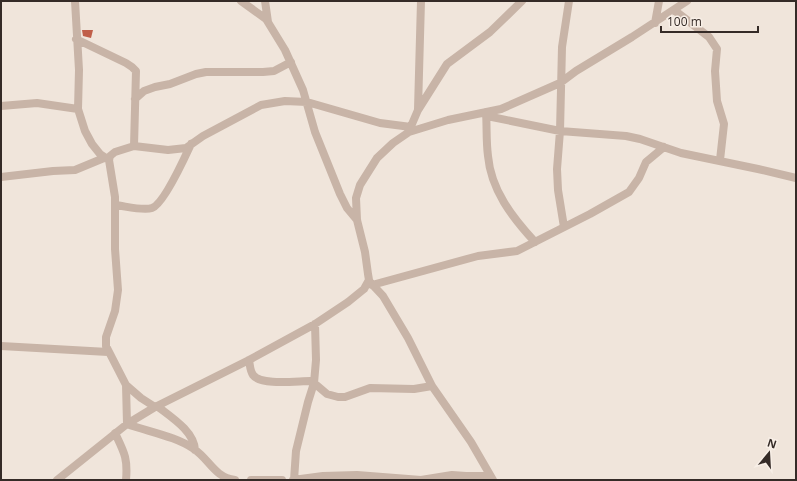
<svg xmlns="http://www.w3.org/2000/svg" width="797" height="481" font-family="'Open Sans',sans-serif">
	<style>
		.building { fill: #c05e49 }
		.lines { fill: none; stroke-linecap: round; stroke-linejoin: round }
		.minor { stroke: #c8b4a7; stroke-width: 8 }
	</style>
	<rect width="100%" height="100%" fill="#f0e5db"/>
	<path class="building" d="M82,30H93L91,38L83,36Z"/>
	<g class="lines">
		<path class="minor" d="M75,1L79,70L78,109L85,131L92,144L100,154L109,160
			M241,1L266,19L285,50L303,90L315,132L340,194L347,208L357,220
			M265,1L268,22
			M674,10L709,37L717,49L715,71L717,101L724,124L720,160
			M655,23L659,1
			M76,39L126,63L132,67L136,71L134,146
			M135,99L144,91L155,87L170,84L196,74L206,72H263L274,71L291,62
			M1,106L37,103L78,109
			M418,109L421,1
			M486,112C487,127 486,141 488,156C491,190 512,217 535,242
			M487,116L560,131L626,136L640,139L681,153L758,169L796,178
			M409,131L418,110L447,64L490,32L522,1
			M1,177L53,171L75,170L104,158
			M115,205C125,206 143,211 152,208C164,204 185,157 191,144
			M564,227L558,190L557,169L560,131L562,47L569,1
			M369,281L383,296L408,338L432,386L471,442L493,480
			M372,285L478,256L517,251L590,214L629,192L639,178L646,162L664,147
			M1,346L108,352
			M249,360C250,365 250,371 253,375C261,386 297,381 310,381L314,383L327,394L338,397H345L370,388L414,389L432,386
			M126,385L127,424C149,432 175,436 194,449C210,460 214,477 235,480
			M157,406C171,417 194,431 195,450
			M155,407L141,398L126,385L106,346V337L115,311L118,290L115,249V197L109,160L110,156L115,152L134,146L168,150L186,148L203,136L261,105L285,101L307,102L380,123L411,127
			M115,433C124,452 128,458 126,480
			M57,480L127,424L155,407L249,360L315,324L348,302L364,289L369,280L368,274L365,252L357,220L356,198L360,185L377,158L393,143L409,132L448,120L501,109L560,83L576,71L632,37L687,1
			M251,480H282
			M293,480L323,476L357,475L421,480L452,475L466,476H490
			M294,480L296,451L308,402L314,383L316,360L315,324"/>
	</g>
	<rect width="797" height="481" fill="none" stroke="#352b27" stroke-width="4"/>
	<g transform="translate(769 453) rotate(18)" stroke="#f8efe7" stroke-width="3" paint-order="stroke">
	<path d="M0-3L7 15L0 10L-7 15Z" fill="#352b27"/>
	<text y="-6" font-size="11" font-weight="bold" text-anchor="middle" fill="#352b27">N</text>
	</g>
	<path d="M661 26v6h97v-6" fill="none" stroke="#352b27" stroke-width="2"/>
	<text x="667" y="26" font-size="12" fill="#352b27" stroke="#f8efe7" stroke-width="3" paint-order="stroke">100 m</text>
</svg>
